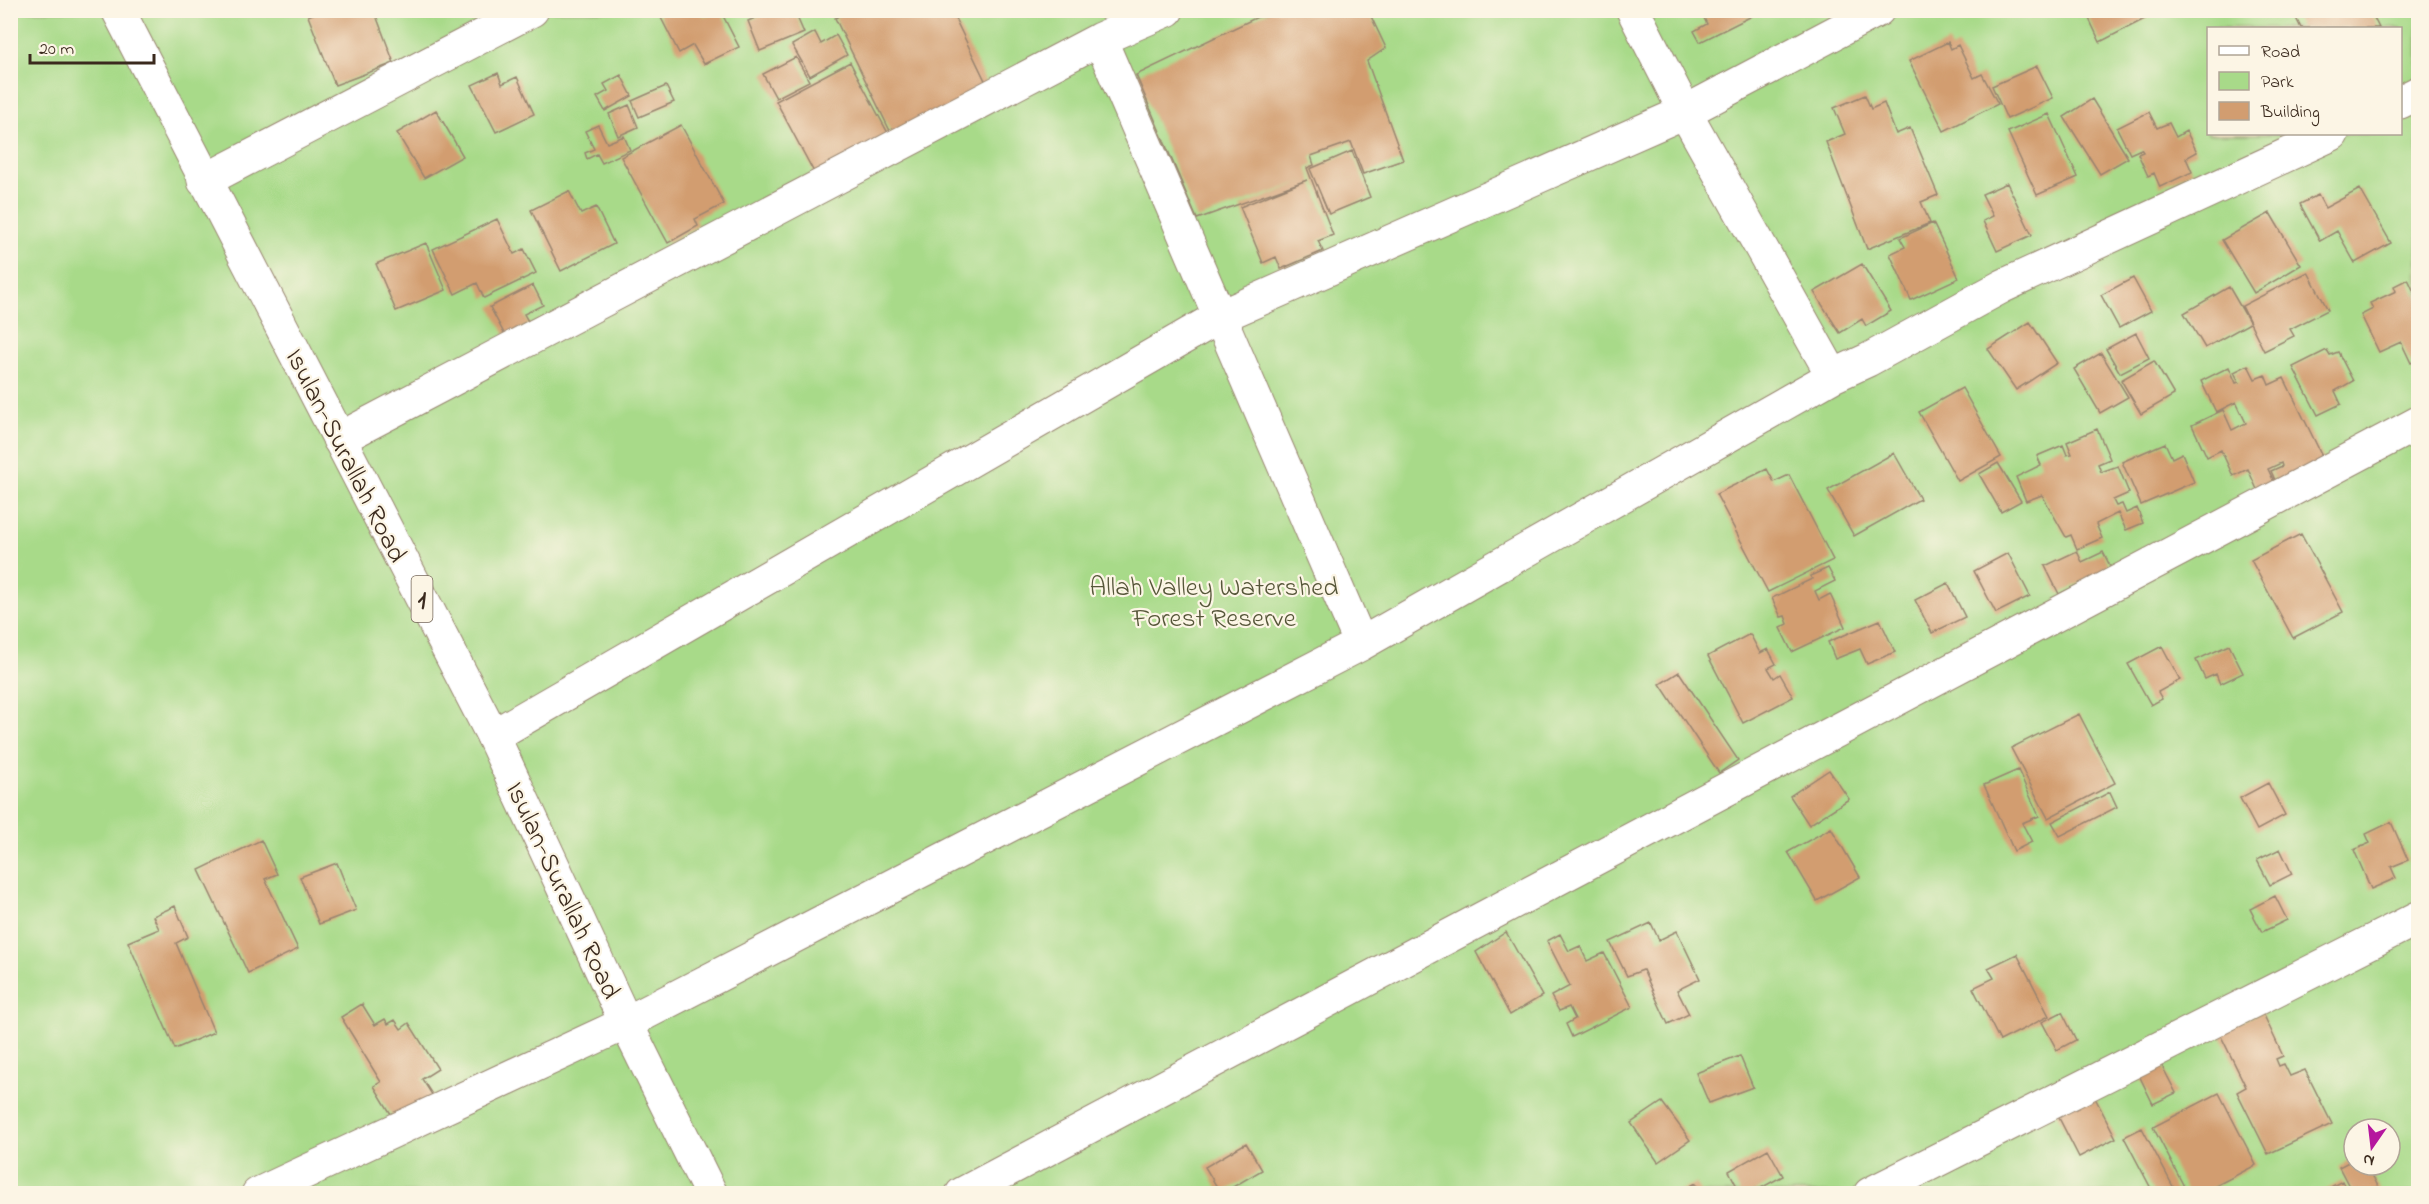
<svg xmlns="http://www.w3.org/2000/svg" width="2429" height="1204" font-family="'Indie Flower',sans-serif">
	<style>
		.green { fill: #a8da89; stroke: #728254; stroke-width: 1.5; fill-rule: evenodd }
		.building { fill: #d29d70 }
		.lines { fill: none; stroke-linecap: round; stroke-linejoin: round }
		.minor-casing { stroke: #98846f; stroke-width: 35 }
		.trunk-casing { stroke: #98846f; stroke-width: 35 }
		.minor { stroke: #fff; stroke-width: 33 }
		.trunk { stroke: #fff; stroke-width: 33 }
		.labels { text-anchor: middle; stroke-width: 4.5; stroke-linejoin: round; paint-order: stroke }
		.shield { fill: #fcf5e5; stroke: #75675a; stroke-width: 1.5 }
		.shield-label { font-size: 26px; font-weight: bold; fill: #3b2a1e }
		.street-label { font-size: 27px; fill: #3b2a1e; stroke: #fcf5e5 }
		.park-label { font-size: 27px; fill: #565639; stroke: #fcf5e5 }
	</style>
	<rect width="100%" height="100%" fill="#fcf5e5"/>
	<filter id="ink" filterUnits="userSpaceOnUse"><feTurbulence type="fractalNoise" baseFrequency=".0167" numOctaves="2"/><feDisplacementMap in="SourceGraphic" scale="12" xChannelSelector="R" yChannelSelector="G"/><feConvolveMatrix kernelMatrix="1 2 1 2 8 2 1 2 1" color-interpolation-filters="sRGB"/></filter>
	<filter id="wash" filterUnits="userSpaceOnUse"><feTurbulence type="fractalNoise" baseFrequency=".008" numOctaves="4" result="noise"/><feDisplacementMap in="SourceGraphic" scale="24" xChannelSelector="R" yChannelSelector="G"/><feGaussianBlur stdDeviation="1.35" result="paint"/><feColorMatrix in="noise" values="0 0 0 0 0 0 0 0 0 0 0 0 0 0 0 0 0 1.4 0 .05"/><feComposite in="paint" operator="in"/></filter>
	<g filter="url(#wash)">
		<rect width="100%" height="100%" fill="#f4dec0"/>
		<path class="green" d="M11,11H2418V1193H11ZM2208,28H2400V134H2208ZM2354,1129H2390V1165H2354Z"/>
		<g id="blocks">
			<path class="building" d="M322,10H374L394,63L335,85L308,16Z
				M657,10H701L704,17L720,10L739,47L704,64L693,45L679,53Z
				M774,10H794L804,33L760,51L748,21Z
				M850,10H951L991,93L894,139L835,18Z
				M1272,10H1368L1386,48L1367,61L1403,160L1363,174L1351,142L1311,156L1314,165L1307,168L1333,235L1318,241L1323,251L1281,269L1276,257L1263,263L1240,207L1307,180L1197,219L1136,75Z
				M1700,10H1750L1752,16L1700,42L1694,31L1707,24Z
				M2085,10H2162L2100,42Z
				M2292,10H2370L2379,28H2301Z
				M815,32L821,44L836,35L847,55L810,76L792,45Z
				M1948,42L1951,49L1958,45L1974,78L1982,74L1998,104L1944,131L1909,61Z
				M796,57L809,81L776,98L763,74Z
				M850,62L890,137L816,176L776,101Z
				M2037,66L2053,98L2007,119L1992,86Z
				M498,73L502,84L517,77L534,114L496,132L472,85Z
				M621,75L632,96L605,111L597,97L608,91L604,84Z
				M666,86L674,102L639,117L632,101Z
				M1865,95L1871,109L1884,103L1896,134L1910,128L1938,195L1921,202L1930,223L1867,249L1826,142L1845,134L1834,108Z
				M2092,99L2128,158L2100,174L2064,117Z
				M629,105L638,127L618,136L609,114Z
				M436,110L463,156L424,178L397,133Z
				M2149,112L2157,128L2169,123L2176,137L2186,131L2197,152L2186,158L2192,172L2160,187L2154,173L2148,176L2138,154L2143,152L2141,149L2130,154L2117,128Z
				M2049,114L2078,177L2037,195L2008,132Z
				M598,125L607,143L624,136L630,150L602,163L597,154L587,159L585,153L594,149L585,131Z
				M681,125L724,204L695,219L698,226L668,243L621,157Z
				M1352,151L1370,197L1329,214L1310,169Z
				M2007,183L2032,235L1997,251L1983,221L1993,216L1982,194Z
				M2360,189L2391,243L2355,263L2337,231L2320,241L2300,204L2318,195L2325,208Z
				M569,191L581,214L596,207L614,244L561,271L531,210Z
				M2270,213L2301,265L2254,293L2222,240Z
				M497,219L514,254L524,249L536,273L484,298L477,283L455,294L433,249Z
				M1933,223L1959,278L1911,300L1890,254L1905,247L1900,238Z
				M426,243L446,290L396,311L376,264Z
				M1862,264L1891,311L1866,326L1862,319L1840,333L1814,292Z
				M2308,272L2328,310L2290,329L2294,336L2264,351L2242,306Z
				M2133,278L2151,311L2119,328L2101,295Z
				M2408,279L2416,296L2418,295V360L2411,363L2401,342L2379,352L2361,315L2373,309L2370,303L2396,291L2394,286Z
				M533,285L543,305L524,314L530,325L506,337L490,307Z
				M2229,287L2250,323L2205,348L2184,313Z
				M2030,322L2057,363L2016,390L1988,349Z
				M2136,333L2149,358L2120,373L2106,349Z
				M2327,350L2330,355L2338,352L2353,381L2335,391L2341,404L2318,415L2293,367Z
				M2101,353L2128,397L2100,413L2074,369Z
				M2154,361L2174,395L2141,414L2121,380Z
				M2248,365L2255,379L2265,375L2269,385L2284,378L2326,464L2278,487L2271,471L2282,466L2281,463L2268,469L2276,486L2259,494L2248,469L2233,476L2221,450L2207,457L2192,425L2223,410L2232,430L2246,423L2236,402L2216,412L2201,381L2229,367L2236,383L2239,382L2234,372Z
				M1962,388L2001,457L1958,481L1919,412Z
				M2097,429L2110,459L2098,464L2101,472L2118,466L2129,493L2113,500L2116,506L2122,504L2126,513L2137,508L2143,523L2126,530L2118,513L2096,524L2102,538L2077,549L2071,535L2066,537L2042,495L2026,501L2016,477L2041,465L2037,456L2063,445L2067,455L2072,454L2067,442Z
				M2165,443L2172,458L2182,453L2194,482L2141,505L2122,462Z
				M1894,453L1920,499L1854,536L1828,490Z
				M1998,463L2021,501L2001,512L1979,474Z
				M1767,469L1774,482L1789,475L1833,560L1768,592L1716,494Z
				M2301,534L2343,612L2293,638L2251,560Z
				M2077,551L2082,562L2103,552L2111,568L2059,594L2045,566Z
				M2008,553L2030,596L1996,613L1974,571Z
				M1828,568L1835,581L1815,591L1819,600L1830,594L1845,627L1792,652L1780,628L1788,624L1785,616L1781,617L1772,598L1812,579L1810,576Z
				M1948,583L1965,617L1932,633L1915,600Z
				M1880,620L1895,652L1867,664L1860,649L1835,659L1828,642Z
				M1750,634L1760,653L1768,649L1776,664L1768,668L1774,678L1780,674L1793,697L1743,723L1708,656Z
				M2229,645L2243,673L2220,684L2216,674L2205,679L2196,660Z
				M2162,646L2180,680L2158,692L2162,699L2151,705L2128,664Z
				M1679,672L1738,760L1719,773L1660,684Z
				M2079,714L2115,783L2048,818L2011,748Z
				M1829,770L1849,799L1809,825L1790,796Z
				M2018,770L2039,816L2022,823L2032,842L2014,851L1984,785Z
				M2268,783L2285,815L2257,830L2240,798Z
				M2110,792L2117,807L2060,836L2052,822Z
				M2391,822L2408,860L2391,867L2396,878L2371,889L2354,850L2370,843L2366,834Z
				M1831,828L1860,877L1817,901L1788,852Z
				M261,840L277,874L265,879L298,949L248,973L199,870Z
				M2280,849L2292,874L2270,885L2257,860Z
				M337,863L356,910L319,924L300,877Z
				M2275,896L2287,920L2262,932L2250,909Z
				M175,906L188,937L176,943L214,1032L175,1049L128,942L159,929L153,916Z
				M1651,923L1659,940L1677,931L1700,979L1677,990L1689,1014L1668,1024L1643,970L1627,976L1610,942Z
				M1506,932L1542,996L1510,1015L1476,952Z
				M1560,934L1569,951L1580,946L1587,961L1604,953L1632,1007L1572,1037L1566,1024L1575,1019L1569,1007L1559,1011L1551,996L1570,986L1547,941Z
				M2017,954L2049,1016L2000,1041L1973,988L1994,978L1988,968Z
				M362,1004L375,1025L385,1019L388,1024L395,1020L401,1029L409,1023L438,1069L422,1079L433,1096L394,1119L374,1086L381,1082L341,1017Z
				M2262,1011L2283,1056L2276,1059L2279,1066L2284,1064L2290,1076L2305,1070L2332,1124L2268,1154L2237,1092L2246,1087L2219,1032Z
				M2062,1012L2076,1040L2057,1050L2042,1022Z
				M1740,1056L1753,1087L1709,1103L1696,1073Z
				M2159,1060L2176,1093L2153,1104L2137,1071Z
				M2219,1093L2256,1165L2200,1194H2188L2153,1127Z
				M2093,1094L2116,1138L2079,1157L2056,1112Z
				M1662,1102L1690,1140L1658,1162L1631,1123Z
				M2142,1128L2177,1194H2154L2124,1137Z
				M1246,1143L1262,1170L1221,1194L1205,1167Z
				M1768,1149L1783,1176L1750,1194H1741L1729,1171Z
				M2354,1159V1165H2367L2382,1194H2353L2339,1167Z
				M2342,1181L2349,1194H2318Z
				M1696,1183L1701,1194H1675Z"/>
		</g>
	</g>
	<g filter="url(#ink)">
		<use href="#blocks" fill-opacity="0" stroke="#98846f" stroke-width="1.5"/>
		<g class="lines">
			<defs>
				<path id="minor" d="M1633,10L1685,112L1833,376
					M1100,39L1361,644
					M2400,102L2418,93
					M204,181L532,10
					M339,439L1100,39L1167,10
					M493,736L1219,317L1685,112L1878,10
					M258,1194L626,1023L1361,644L1833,376L1868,360L2003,286L2332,134
					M962,1194L2418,423
					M1870,1194L2418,918"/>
				<path id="trunk" d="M118,10L493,736L626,1023L711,1194"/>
			</defs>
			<use href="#minor" class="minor-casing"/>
			<use href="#trunk" class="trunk-casing"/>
			<use href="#minor" class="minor"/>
			<use href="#trunk" class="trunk"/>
		</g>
	</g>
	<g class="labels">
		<rect class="shield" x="411.5" y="576" width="21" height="46" rx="4.5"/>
		<g class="shield-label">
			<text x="422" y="608">1</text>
		</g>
		<g class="street-label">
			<text transform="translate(347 455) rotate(63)" y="9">Isulan-Surallah Road</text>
			<text transform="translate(564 890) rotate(65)" y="9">Isulan-Surallah Road</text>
		</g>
		<g class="park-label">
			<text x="1214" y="595">Allah Valley Watershed<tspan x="1214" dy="31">Forest Reserve</tspan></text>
		</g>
	</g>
	<rect width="2429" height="1204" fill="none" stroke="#fcf5e5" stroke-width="36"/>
	<rect x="2207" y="27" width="195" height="108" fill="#fcf5e5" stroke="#afa495" stroke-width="1.5"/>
	<rect x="2219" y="46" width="30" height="9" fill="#ffffff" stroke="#afa495" stroke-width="1.5"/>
	<text x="2261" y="57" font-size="18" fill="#3b2a1e">Road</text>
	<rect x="2219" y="72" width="30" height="18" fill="#a8da89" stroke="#afa495" stroke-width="1.5"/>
	<text x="2261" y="87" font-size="18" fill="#3b2a1e">Park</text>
	<rect x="2219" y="102" width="30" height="18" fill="#d29d70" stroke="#afa495" stroke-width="1.5"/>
	<text x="2261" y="117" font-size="18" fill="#3b2a1e">Building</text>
	<g transform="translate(2372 1147) rotate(194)"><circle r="28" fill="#fcf5e5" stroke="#afa495" stroke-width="1.5"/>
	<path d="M0-4.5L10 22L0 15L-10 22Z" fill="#b5179e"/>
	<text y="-9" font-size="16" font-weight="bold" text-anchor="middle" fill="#3b2a1e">N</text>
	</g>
	<path d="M30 54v9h124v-9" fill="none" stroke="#3b2a1e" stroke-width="3"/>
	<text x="39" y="54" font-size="18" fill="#3b2a1e" stroke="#fcf5e5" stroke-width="4.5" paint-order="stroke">20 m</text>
</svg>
